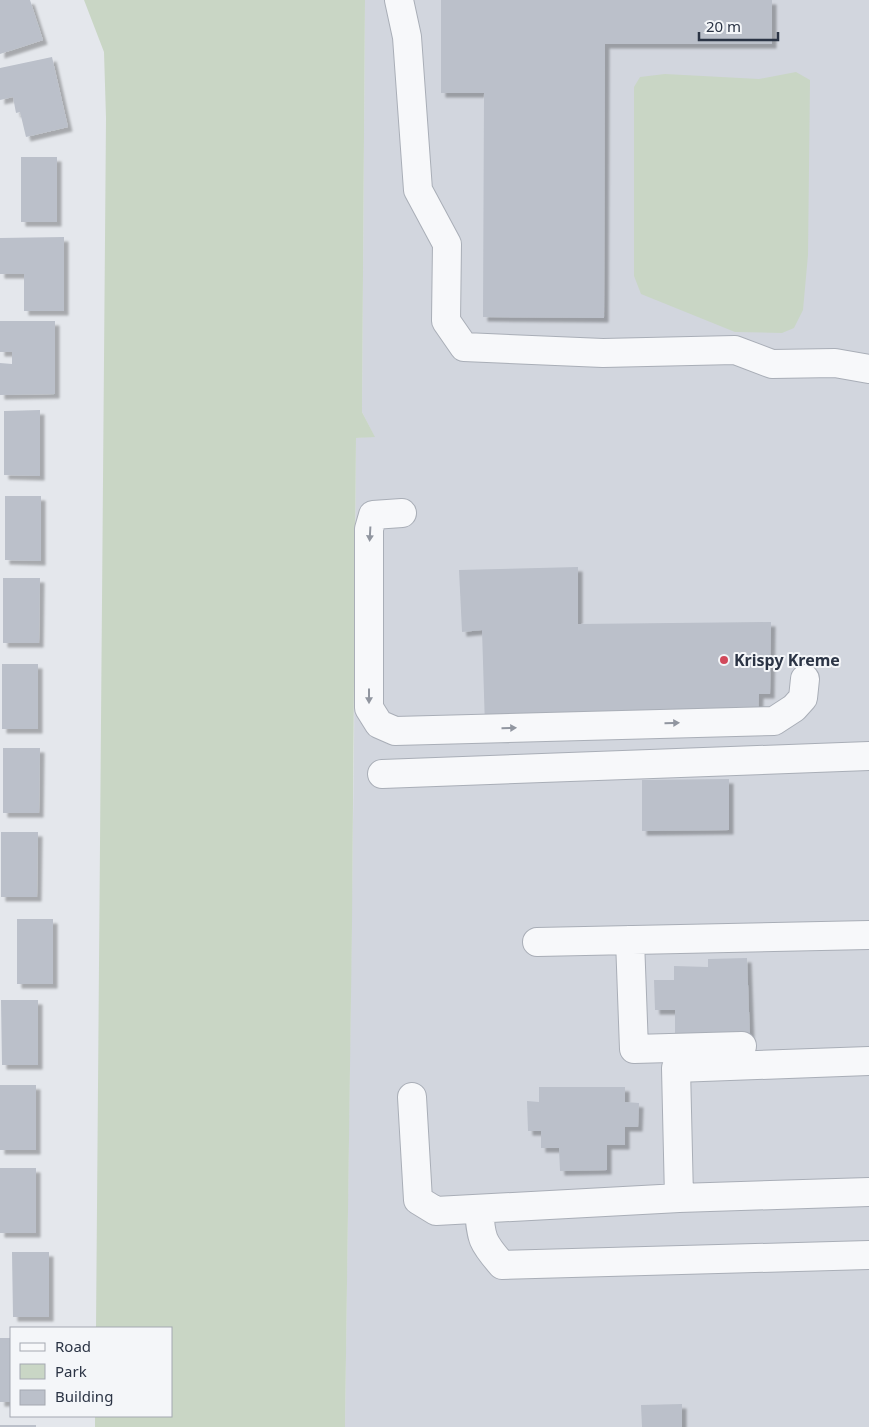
<svg xmlns="http://www.w3.org/2000/svg" width="869" height="1427" font-family="'Noto Sans',sans-serif">
	<style>
		.built { fill: #d2d6de }
		.green { fill: #c9d6c5 }
		.building { fill: #bbc0ca; filter: url(#shadow) }
		.lines { fill: none; stroke-linecap: round; stroke-linejoin: round }
		.minor-casing { stroke: #a9aeb7; stroke-width: 30 }
		.minor { stroke: #f7f8fa; stroke-width: 28 }
		.oneway { fill: #9196a0 }
		.poi-dot { fill: #d1495b; stroke: #f4f6f9; stroke-width: 2 }
		.labels { text-anchor: middle; stroke-width: 4; stroke-linejoin: round; paint-order: stroke }
		.poi-label { font-size: 16px; font-weight: bold; fill: #2b3445; stroke: #f4f6f9; text-anchor: start }
	</style>
	<defs>
		<filter id="shadow"><feDropShadow dx="4.5" dy="4.5" stdDeviation="1" flood-color="#0004"/></filter>
	</defs>
	<rect width="100%" height="100%" fill="#e4e7ec"/>
	<path class="built" d="M365,0H869V1427H345L354,747L356,438L374,436L362,412Z"/>
	<path class="green" d="M84,0H365L362,412L375,437L356,438L352,925L345,1427H95V1416H171V1328H96L106,118L104,52Z
		M796,72L810,80L808,255L803,310L794,328L782,333L735,332L641,294L634,276V87L640,77L665,74L759,79Z"/>
	<path class="building" d="M0,0H30L43,40L0,54Z
		M441,0H772V44H605L604,318L483,317L484,93H441Z
		M52,57L68,127L26,137L20,112L16,113L13,97L0,100V68Z
		M21,157H57V222H21Z
		M64,237V311H24V274H0V238Z
		M0,321H55V394L0,395V363L12,364V352H0Z
		M40,410V476L4,475V411Z
		M5,496H41V561L5,560Z
		M578,567V624L771,622L770,694H759L758,721L485,727L482,630L462,632L459,570Z
		M3,578H40L39,643H3Z
		M2,664H38V729H2Z
		M3,748H40L39,813H3Z
		M729,779V830L642,831V780Z
		M1,832H38L37,897H1Z
		M17,919H53V984H17Z
		M747,958L750,1038L675,1037V1010H655L654,980H674V966L708,967V959Z
		M1,1000H38V1065H2Z
		M0,1085H36V1150H0Z
		M539,1087H625V1102L639,1103L638,1127H625V1145H607V1170L560,1171L559,1148H541V1131H528L527,1101L539,1102Z
		M0,1168H36V1233H0Z
		M12,1252H49V1317H13Z
		M0,1338H11V1402H0Z
		M682,1404V1427H642L641,1405Z
		M0,1425H36V1427H0Z"/>
	<g class="lines">
		<defs>
			<path id="minor" d="M399,0L407,37L418,190L447,244L446,321L464,347L603,353L735,350L772,364L835,363L869,369
				M402,513L373,515L369,529V708L379,724L395,731L774,721L794,708L803,698L805,679
				M382,774L869,756
				M630,940L634,1049L742,1046
				M537,942L869,935
				M869,1061L676,1068L679,1198L869,1192
				M412,1097L418,1200L436,1211L679,1198
				M479,1209C481,1239 482,1242 502,1265L869,1255"/>
		</defs>
		<use href="#minor" class="minor-casing"/>
		<use href="#minor" class="minor"/>
	</g>
	<defs><path id="oneway-solid" d="M-6-.8H1V-3.2L6.5 0L1 3.2V.8H-6Z" transform="scale(1.25)"/></defs>
	<g class="oneway">
		<use href="#oneway-solid" transform="translate(370 534) rotate(93)"/>
		<use href="#oneway-solid" transform="translate(369 696) rotate(90)"/>
		<use href="#oneway-solid" transform="translate(672 723) rotate(-2)"/>
		<use href="#oneway-solid" transform="translate(509 728) rotate(-2)"/>
	</g>
	<circle class="poi-dot" cx="724" cy="660" r="5"/>
	<g class="labels">
		<g class="poi-label">
			<text x="734" y="666">Krispy Kreme</text>
		</g>
	</g>
	<rect x="10" y="1327" width="162" height="90" fill="#f4f6f9" stroke="#a4a8b1"/>
	<rect x="20" y="1343" width="25" height="8" fill="#f7f8fa" stroke="#a4a8b1"/>
	<text x="55" y="1352" font-size="15" fill="#2b3445">Road</text>
	<rect x="20" y="1364" width="25" height="15" fill="#c9d6c5" stroke="#a4a8b1"/>
	<text x="55" y="1377" font-size="15" fill="#2b3445">Park</text>
	<rect x="20" y="1390" width="25" height="15" fill="#bbc0ca" stroke="#a4a8b1"/>
	<text x="55" y="1402" font-size="15" fill="#2b3445">Building</text>
	<path d="M699 32v8h79v-8" fill="none" stroke="#2b3445" stroke-width="2.5"/>
	<text x="706" y="32" font-size="15" fill="#2b3445" stroke="#f4f6f9" stroke-width="4" paint-order="stroke">20 m</text>
</svg>
